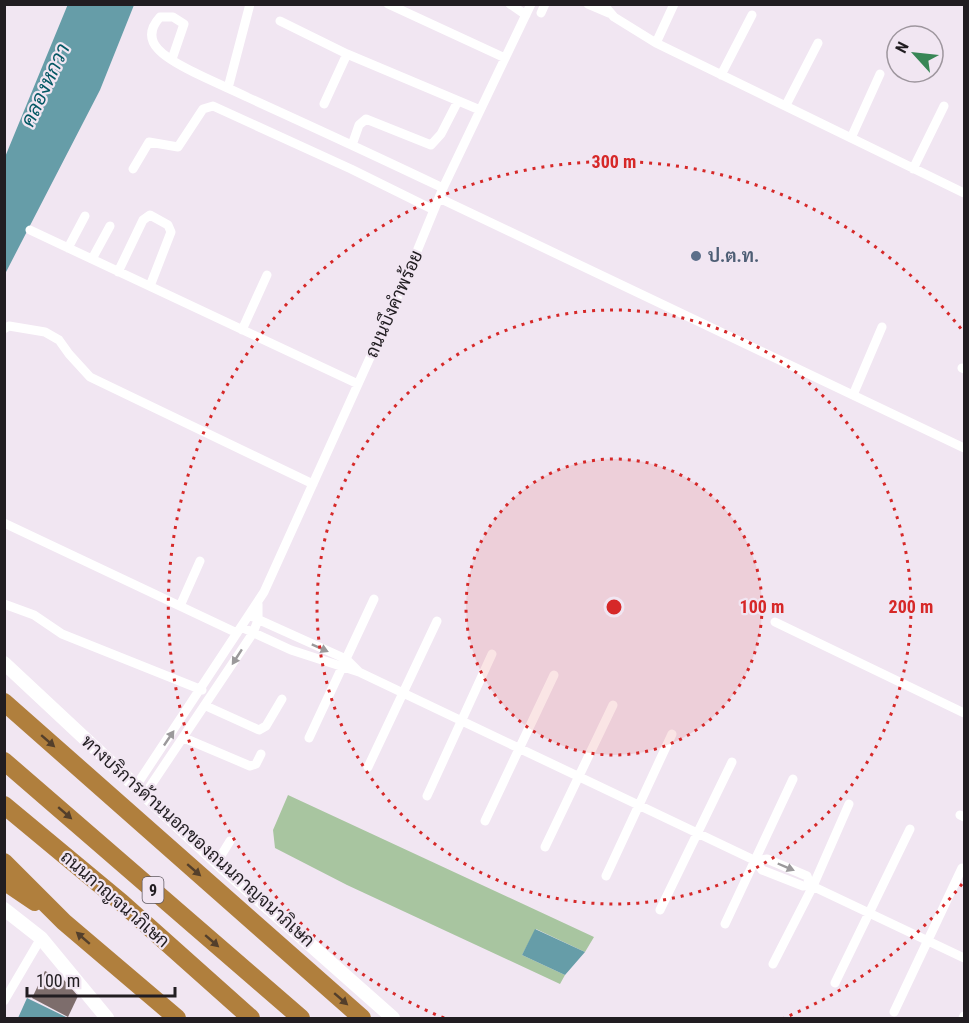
<svg xmlns="http://www.w3.org/2000/svg" width="969" height="1023" font-family="'Roboto Condensed',Sarabun,sans-serif">
	<style>
		.green { fill: #a8c5a0 }
		.water { fill: #669da8 }
		.building { fill: #7d6d6c }
		.lines { fill: none; stroke-linecap: round; stroke-linejoin: round }
		.minor { stroke: #fff; stroke-width: 9 }
		.secondary { stroke: #fff; stroke-width: 14 }
		.motorway { stroke: #b07f3d; stroke-width: 18 }
		.oneway { fill: #9b999b }
		.oneway2 { fill: #533f2b }
		.ring { fill: none; stroke: #d62828; stroke-width: 3; stroke-dasharray: 3 6 }
		.service-dot { fill: #5c6f8a; stroke: #f1e6f2; stroke-width: 2 }
		.labels { text-anchor: middle; stroke-width: 4.5; stroke-linejoin: round; paint-order: stroke }
		.shield { fill: #f1e6f2; stroke: #5f5960; stroke-width: 1.5 }
		.shield-label { font-size: 16px; font-weight: bold; fill: #211d21 }
		.service-label { font-size: 18px; font-weight: bold; fill: #4e5e75; stroke: #f1e6f2; text-anchor: start }
		.street-label { font-size: 18px; fill: #211d21; stroke: #f1e6f2 }
		.water-label { font-size: 20px; font-style: italic; fill: #045864; stroke: #f1e6f2 }
		.centre { fill: #d62828; stroke: #f1e6f2; stroke-width: 3 }
		.ring-label { font-size: 18px; text-anchor: middle; font-weight: bold; fill: #d62828; stroke: #f1e6f2; stroke-width: 4.5; stroke-linejoin: round; paint-order: stroke }
	</style>
	<rect width="100%" height="100%" fill="#f1e6f2"/>
	<path class="green" d="M288,795L594,937L585,952L536,929L522,955L565,975L560,984L347,885L275,848L273,830Z"/>
	<path class="water" d="M68,4L134,5L100,90L5,274V157Z
		M535,929L585,952L565,975L522,955Z
		M27,998L66,1017L18,1018Z"/>
	<path class="building" d="M45,971L64,980L78,996L68,1017L32,998Z"/>
	<g class="lines">
		<path class="minor" d="M388,4L505,58
			M510,4L526,15
			M588,4L609,13
			M603,4L614,17L656,43L964,193
			M541,13L545,4
			M280,21L347,54L480,110
			M656,43L674,4
			M172,59L184,24L173,17H160C151,27 148,38 158,49C173,66 225,86 247,97C313,127 378,157 443,188
			M721,75L752,15
			M228,88L250,4
			M324,104L347,54
			M786,105L818,43
			M851,138L880,74
			M352,145L359,125L366,119L431,145L441,134L458,101
			M133,169L149,142L178,147L203,109L213,106L351,169L434,210
			M913,169L944,106
			M439,198L964,448
			M30,230L358,384
			M68,248L85,216
			M92,259L110,226
			M118,272L143,220L150,215L168,225L171,232L150,286
			M4,329L9,326L45,332L59,340L69,354L90,377L313,484
			M242,330L267,275
			M962,368L964,369
			M853,395L882,327
			M4,523L237,633
			M4,604L34,615L62,634L202,690
			M180,606L200,561
			M253,617L346,659L359,672
			M775,622L964,713
			M241,627L291,650L359,672L756,861L762,870L803,886L810,885L964,958
			M206,706L259,730L266,726L282,699
			M184,738L250,766L256,764L261,754
			M309,738L374,599
			M368,767L437,621
			M136,786L264,592L406,278L443,188L531,4
			M145,794L253,633L258,620V604
			M427,796L492,654
			M960,815L964,817
			M485,821L554,675
			M545,847L613,705
			M756,861L767,859L807,876L810,885
			M217,862L230,841
			M606,876L672,734
			M660,910L732,762
			M725,924L793,779
			M773,964L813,886L849,804
			M835,983L910,829
			M4,1001L41,938
			M894,1012L962,868
			M963,1018L964,1016"/>
		<path class="secondary" d="M4,663L217,862L393,1018
			M4,909L41,938L107,1018"/>
		<path class="motorway" d="M4,702L362,1018
			M4,761L301,1018
			M4,805L122,903L251,1018
			M4,862L64,922L177,1018
			M4,881L35,902"/>
	</g>
	<defs><path id="oneway-solid" d="M-6-.8H1V-3.2L6.5 0L1 3.2V.8H-6Z" transform="scale(1.5)"/></defs>
	<g class="oneway">
		<use href="#oneway-solid" transform="translate(320 648) rotate(24)"/>
		<use href="#oneway-solid" transform="translate(237 657) rotate(123)"/>
		<use href="#oneway-solid" transform="translate(169 738) rotate(-56)"/>
		<use href="#oneway-solid" transform="translate(786 867) rotate(23)"/>
	</g>
	<g class="oneway2">
		<use href="#oneway-solid" transform="translate(48 741) rotate(41)"/>
		<use href="#oneway-solid" transform="translate(65 813) rotate(41)"/>
		<use href="#oneway-solid" transform="translate(194 870) rotate(41)"/>
		<use href="#oneway-solid" transform="translate(83 938) rotate(-139)"/>
		<use href="#oneway-solid" transform="translate(212 941) rotate(41)"/>
		<use href="#oneway-solid" transform="translate(341 999) rotate(41)"/>
	</g>
	<circle cx="614" cy="607" r="148" fill="#d62828" fill-opacity=".12"/>
	<g class="ring">
		<circle cx="614" cy="607" r="148"/>
		<circle cx="614" cy="607" r="297"/>
		<path d="M962 884A445 445 0 0 1 784 1018M444 1018A445 445 0 1 1 962 330"/>
	</g>
	<circle class="service-dot" cx="696" cy="256" r="6"/>
	<g class="labels">
		<rect class="shield" x="142.5" y="877" width="21" height="26" rx="4.5"/>
		<g class="shield-label">
			<text x="153" y="896">9</text>
		</g>
		<g class="service-label">
			<text x="708" y="262">ป.ต.ท.</text>
		</g>
		<g class="street-label">
			<text transform="translate(394 304) rotate(-66)" y="6">ถนนบึงคำพร้อย</text>
			<text transform="translate(198 841) rotate(42)" y="6">ทางบริการด้านนอกของถนนกาญจนาภิเษก</text>
			<text transform="translate(115 899) rotate(41)" y="6">ถนนกาญจนาภิเษก</text>
		</g>
		<g class="water-label">
			<text transform="translate(45 85) rotate(-65)" y="7">คลองหกวา</text>
		</g>
	</g>
	<circle cx="614" cy="607" r="9" class="centre"/>
	<g class="ring-label">
		<text x="614" y="168">300 m</text>
		<text x="762" y="613">100 m</text>
		<text x="911" y="613">200 m</text>
	</g>
	<rect width="969" height="1023" fill="none" stroke="#211d21" stroke-width="12"/>
	<g transform="translate(915 54) rotate(297)"><circle r="28" fill="#f1e6f2" stroke="#9e969e" stroke-width="1.5"/>
	<path d="M0-4.5L10 22L0 15L-10 22Z" fill="#388656"/>
	<text y="-9" font-size="16" font-weight="bold" text-anchor="middle" fill="#211d21">N</text>
	</g>
	<path d="M27 987v9h148v-9" fill="none" stroke="#211d21" stroke-width="3"/>
	<text x="36" y="987" font-size="18" fill="#211d21" stroke="#f1e6f2" stroke-width="4.5" paint-order="stroke">100 m</text>
</svg>
